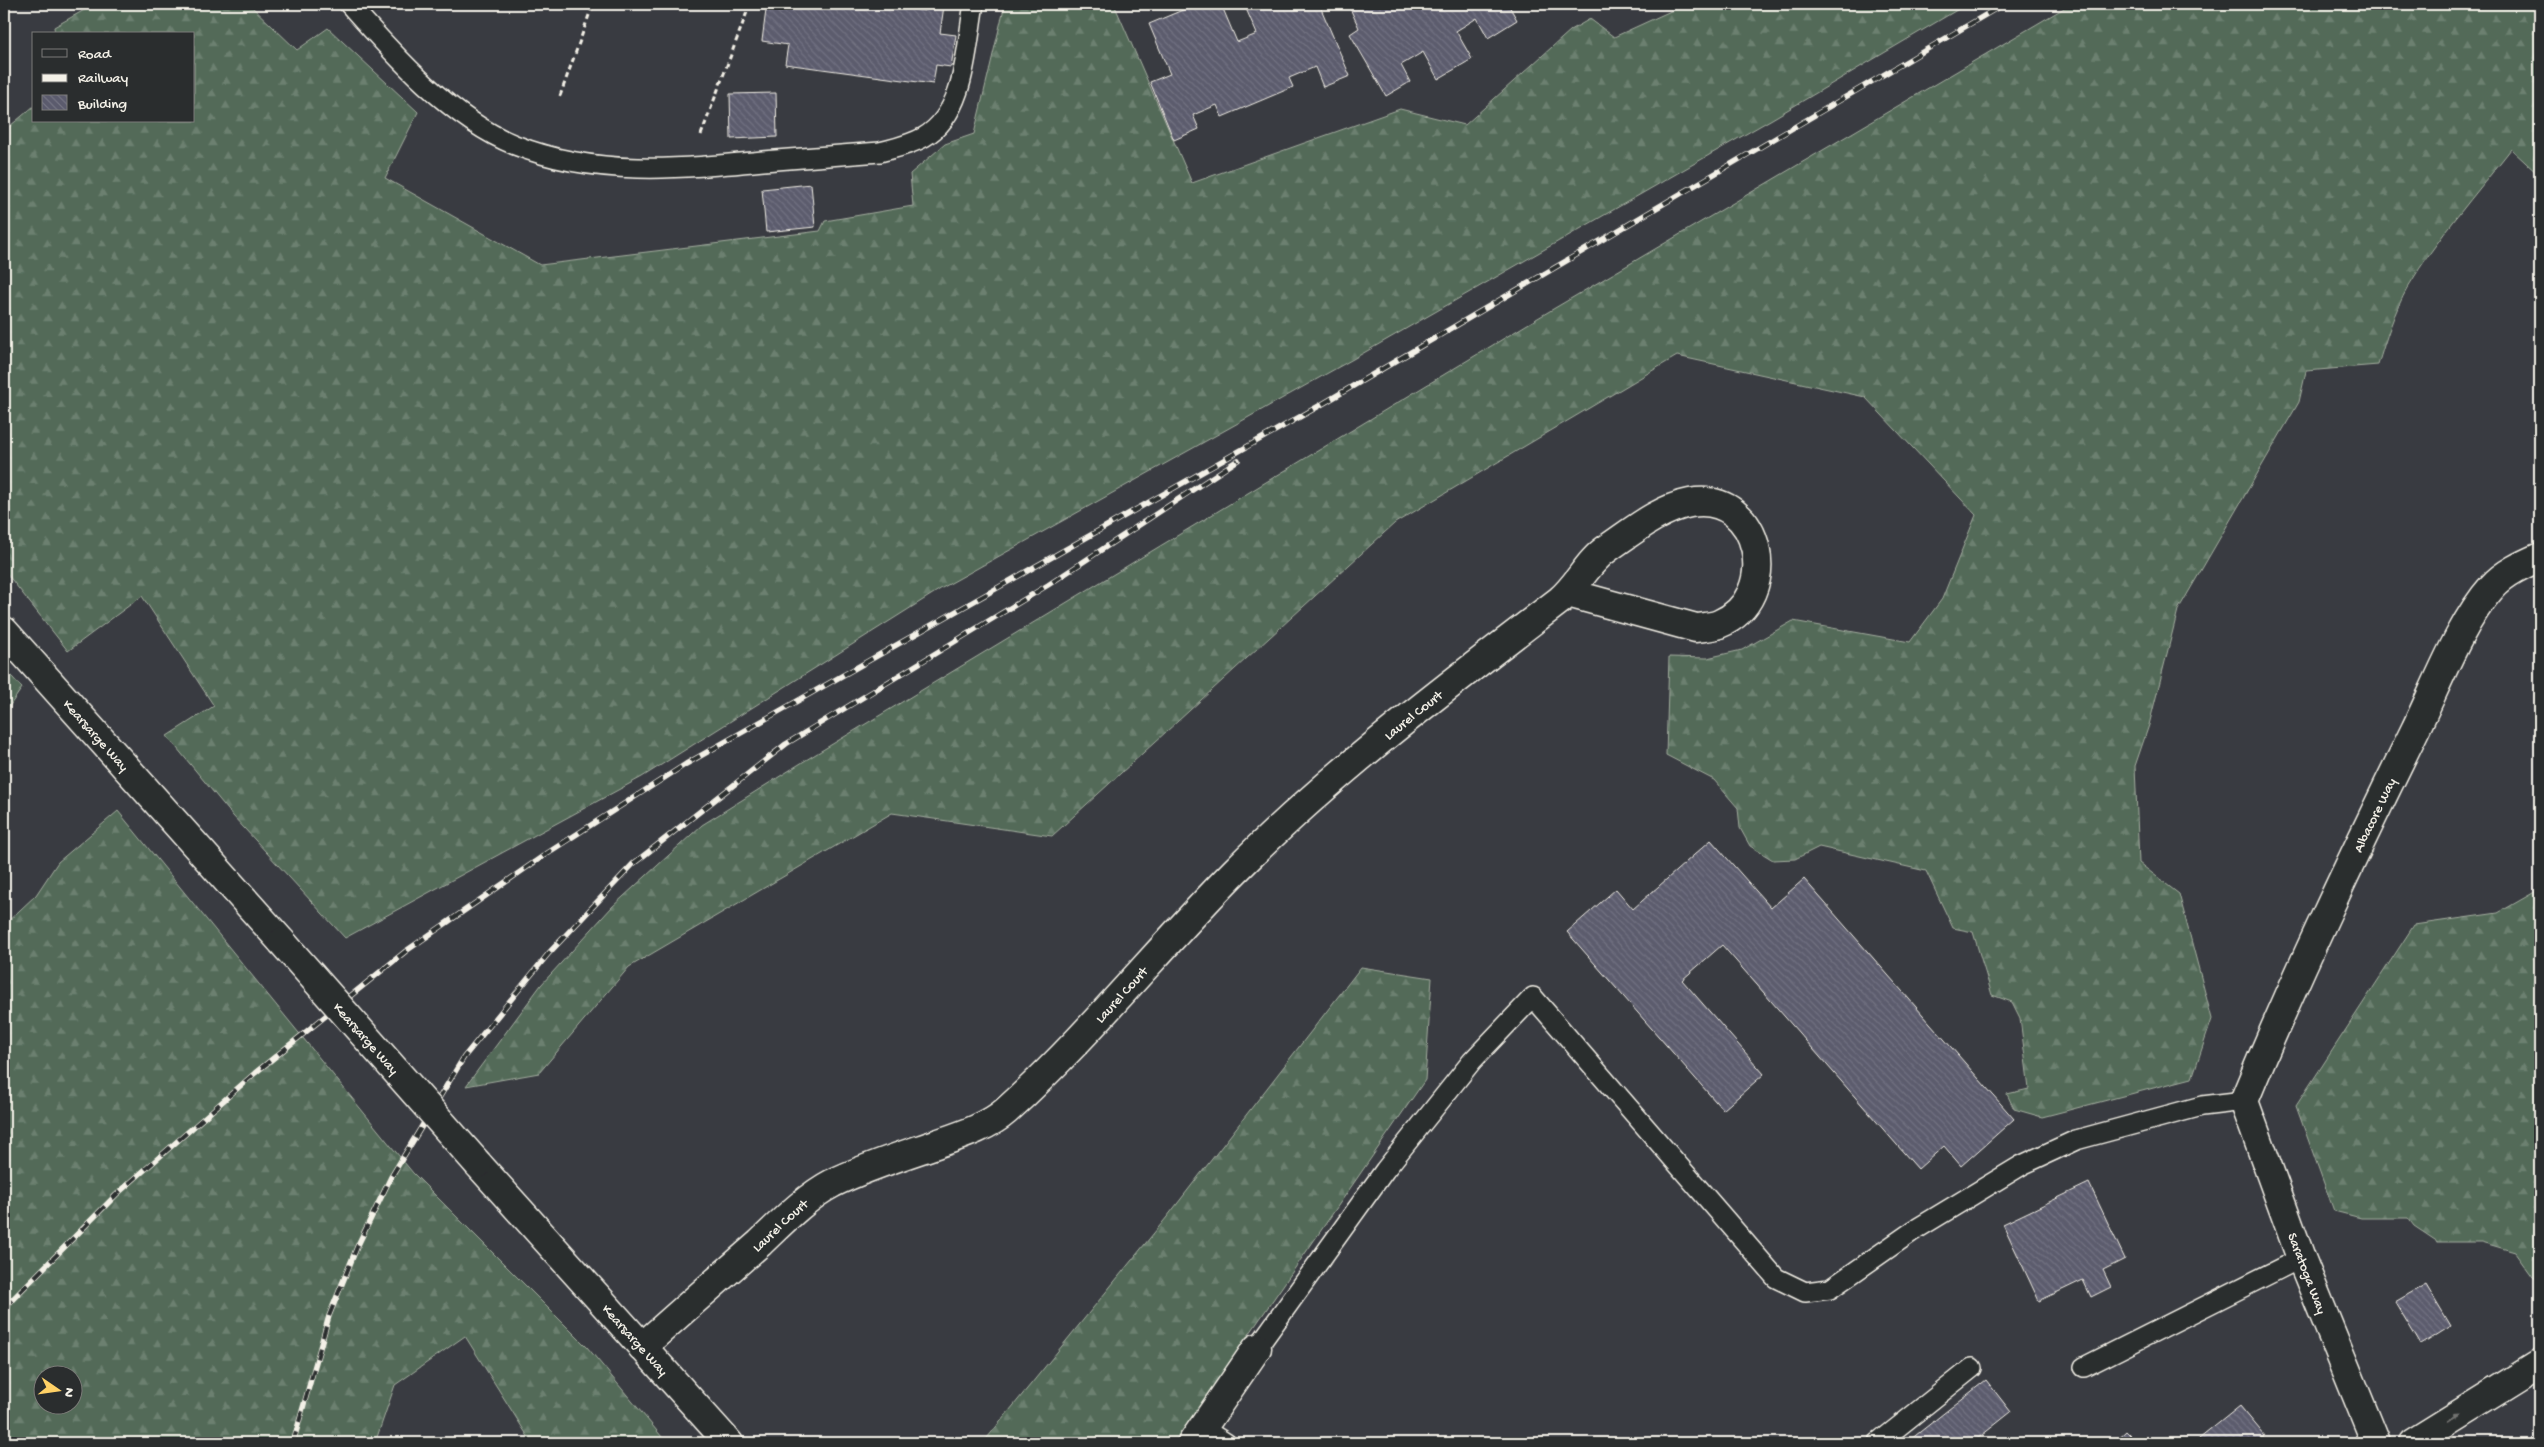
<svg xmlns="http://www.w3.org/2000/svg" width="2544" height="1447" font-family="'Gochi Hand',sans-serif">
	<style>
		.forest { fill: url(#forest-firs); stroke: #a4aea0; fill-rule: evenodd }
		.building { fill: url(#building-back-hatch); stroke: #f4f1e8 }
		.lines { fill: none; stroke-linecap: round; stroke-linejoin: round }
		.service-casing { stroke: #f4f1e8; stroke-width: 22 }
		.minor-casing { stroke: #f4f1e8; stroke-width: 31 }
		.path { stroke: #f4f1e8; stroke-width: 3; stroke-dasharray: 5 4; stroke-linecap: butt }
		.service { stroke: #2a2d2e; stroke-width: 19 }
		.minor { stroke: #2a2d2e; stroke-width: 28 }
		.rail-casing { stroke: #f4f1e8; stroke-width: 5.5 }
		.rail { stroke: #2a2d2e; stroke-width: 4; stroke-dasharray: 11; stroke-linecap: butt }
		.minor-bridge-casing { stroke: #f4f1e8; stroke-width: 31; stroke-linecap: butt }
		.minor-bridge { stroke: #2a2d2e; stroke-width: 28 }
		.oneway { fill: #71726f }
		.labels { text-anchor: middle; stroke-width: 4.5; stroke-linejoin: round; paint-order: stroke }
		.street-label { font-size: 14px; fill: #f4f1e8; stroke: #2a2d2e }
	</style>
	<defs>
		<pattern id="forest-firs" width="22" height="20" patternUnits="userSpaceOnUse" patternTransform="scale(1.25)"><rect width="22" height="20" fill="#536a58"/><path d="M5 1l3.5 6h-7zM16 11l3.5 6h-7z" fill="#6c8070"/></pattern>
		<pattern id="building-back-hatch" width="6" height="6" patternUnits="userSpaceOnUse" patternTransform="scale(1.25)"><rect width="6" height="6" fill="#5b5b6d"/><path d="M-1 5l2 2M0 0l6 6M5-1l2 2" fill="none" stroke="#737382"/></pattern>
	</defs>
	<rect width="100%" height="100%" fill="#393b41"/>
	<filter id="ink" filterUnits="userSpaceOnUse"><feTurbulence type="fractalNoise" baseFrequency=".02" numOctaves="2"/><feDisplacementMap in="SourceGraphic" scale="10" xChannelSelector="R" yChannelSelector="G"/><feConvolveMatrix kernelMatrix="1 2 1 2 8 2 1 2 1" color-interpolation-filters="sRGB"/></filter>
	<g filter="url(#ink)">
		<path class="forest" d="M95,4H249L297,50L328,28L418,112L385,178L540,265L820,231L825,221L913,206L910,174L945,144L974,134L1005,4H1114L1192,183L1400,109L1465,125L1571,30L1590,19L1614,37L1686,4H1967L1772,119L1353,359L942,588L642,777L345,938L233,816L167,736L214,706L142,596L68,651L4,570V131L34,106V121H194V34H55L54,27Z
			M2071,4H2540V176L2511,149C2476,194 2437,238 2408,287C2394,312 2386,339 2378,365L2306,371L2299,402L2178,610L2149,725L2135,766L2139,863L2179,894L2212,1019L2192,1078L2042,1117L2014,1109L2007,1094L2029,1089L2020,1018L2012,1002L1992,995L1973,932L1953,928L1926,871L1819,847L1795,859L1773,860L1750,846L1740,828L1738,808L1714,780L1666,755L1669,657L1707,658L1742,650L1793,621L1910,642L1942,599L1976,515L1865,397L1677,356L1395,523L1052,836L892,813L629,967L539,1073L466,1086L541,985L612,907L702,825L806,760L1526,325Z
			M4,668L22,688L4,714Z
			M118,811L413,1173L587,1347L667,1443H532L465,1336L395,1385L375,1443H4V925L36,895L58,862ZM72,1374V1404H42V1374Z
			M2540,889V1282L2533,1277L2515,1252L2481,1242H2438L2414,1226L2408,1218H2361L2334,1211L2296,1106L2414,925L2498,913Z
			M1361,967L1432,978L1425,1080L1174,1443H983L1167,1217Z"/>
		<path class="building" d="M783,4H875L925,11L926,4L944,6L940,33L956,35L951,67L936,65L933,84L785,64L788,45L762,41L766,10L782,12Z
			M1197,4H1221L1237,42L1257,34L1244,4H1319L1350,76L1323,87L1315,67L1289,78L1293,87L1222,117L1217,105L1193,115L1199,129L1174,140L1150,82L1170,74L1149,24Z
			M1348,4H1508L1517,20L1488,38L1477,18L1456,31L1472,59L1438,79L1423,52L1401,65L1410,82L1386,96L1350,34L1359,28Z
			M776,93L777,137L731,139L730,94Z
			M811,184L815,227L766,232L762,189Z
			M1711,840L1771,908L1804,879L2014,1119L1961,1166L1944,1146L1918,1169L1722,945L1682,980L1764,1074L1723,1110L1567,932L1616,889L1633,909Z
			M2089,1183L2125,1259L2103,1270L2111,1287L2091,1297L2083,1280L2039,1301L2003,1224Z
			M2426,1284L2451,1326L2421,1345L2395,1302Z
			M1986,1380L2011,1412L1972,1443H1906Z
			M2240,1406L2265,1436L2256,1443H2194Z
			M2126,1431L2138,1443H2113Z
			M2540,1434V1443H2528Z"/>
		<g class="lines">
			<defs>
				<path id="service" d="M349,4C393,54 452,120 515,145C595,177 680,169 763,161C802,158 841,155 880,152C895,148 910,145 924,137C966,113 966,47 974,4
					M1257,1348L1385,1170L1472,1061L1533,997L1776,1278L1805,1292L1830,1289L1913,1231L2022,1165L2076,1140L2202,1106L2244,1101
					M2084,1367L2301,1258
					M1202,1428L1226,1443
					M1878,1443L1972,1368"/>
				<g id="minor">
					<path id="s1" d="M4,631L282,942"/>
					<path id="s2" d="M478,1164L729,1443"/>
					<path id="s3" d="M642,1347C681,1312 721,1277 760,1243C782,1222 806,1197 833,1183C866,1167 901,1156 936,1144C959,1136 988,1127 1006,1111C1088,1037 1157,950 1234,872C1334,771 1448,686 1560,600C1578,585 1588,561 1608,548C1633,531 1659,509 1690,503C1762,490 1783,598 1719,624C1712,627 1703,627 1696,628L1568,593"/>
					<path d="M1192,1443L1257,1348"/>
					<path id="s4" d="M2376,1443L2301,1258L2244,1101C2296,975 2355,852 2415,730C2437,685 2460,623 2492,587C2504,573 2524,564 2540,557"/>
					<path d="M2413,1443L2540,1364"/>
				</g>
			</defs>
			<use href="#service" class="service-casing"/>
			<use href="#minor" class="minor-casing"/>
			<path class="path" d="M560,96L593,4
				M701,135L750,4"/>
			<use href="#service" class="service"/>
			<use href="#minor" class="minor"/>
			<defs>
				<path id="rail" d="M4,1308L116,1195L255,1073L406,951L549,852L686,764L1319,406L2004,4
					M293,1443L329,1316L357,1247L391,1177L464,1057L549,953L633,864L786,744L1048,585L1238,460"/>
			</defs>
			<use href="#rail" class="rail-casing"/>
			<use href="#rail" class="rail"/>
			<defs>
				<g id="minor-bridge">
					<path id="s5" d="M282,942L478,1164"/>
				</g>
			</defs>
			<use href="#minor-bridge" class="minor-bridge-casing"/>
			<use href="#minor-bridge" class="minor-bridge"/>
		</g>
		<defs><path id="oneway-solid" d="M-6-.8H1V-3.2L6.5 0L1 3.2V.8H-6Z" transform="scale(1.25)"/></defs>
		<use class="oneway" href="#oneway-solid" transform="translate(2454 1417) rotate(-33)"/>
	</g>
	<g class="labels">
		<g class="street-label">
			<text dy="5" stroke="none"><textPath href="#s3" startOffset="1009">Laurel Court</textPath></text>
			<text dy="5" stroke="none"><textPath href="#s1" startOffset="139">Kearsarge Way</textPath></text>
			<text dy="5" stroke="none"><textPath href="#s4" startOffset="681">Albacore Way</textPath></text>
			<text dy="5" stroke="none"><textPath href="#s3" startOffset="604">Laurel Court</textPath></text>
			<text dy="5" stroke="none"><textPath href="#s5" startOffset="128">Kearsarge Way</textPath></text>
			<text dy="5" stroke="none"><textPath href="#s3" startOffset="184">Laurel Court</textPath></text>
			<text transform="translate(2308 1273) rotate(69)" y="5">Saratoga Way</text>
			<text dy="5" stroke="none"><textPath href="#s2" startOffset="236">Kearsarge Way</textPath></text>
		</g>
	</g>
	<rect width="2544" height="1447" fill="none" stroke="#2a2d2e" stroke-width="20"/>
	<rect x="10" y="10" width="2524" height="1427" fill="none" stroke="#f4f1e8" stroke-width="2" filter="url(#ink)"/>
	<rect x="32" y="32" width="162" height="90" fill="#2a2d2e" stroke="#7b7b78"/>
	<rect x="42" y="49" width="25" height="8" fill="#2a2d2e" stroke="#7b7b78"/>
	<text x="78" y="58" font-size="15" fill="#f4f1e8">Road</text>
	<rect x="42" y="74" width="25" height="8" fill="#f4f1e8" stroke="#7b7b78"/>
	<text x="78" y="82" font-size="15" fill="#f4f1e8">Railway</text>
	<rect x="42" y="95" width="25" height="15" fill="url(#building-back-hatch)" stroke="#7b7b78"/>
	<text x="78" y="108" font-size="15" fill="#f4f1e8">Building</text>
	<g transform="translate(58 1390) rotate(103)"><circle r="24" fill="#2a2d2e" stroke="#7b7b78"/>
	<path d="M0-4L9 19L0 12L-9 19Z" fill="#ffd166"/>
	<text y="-8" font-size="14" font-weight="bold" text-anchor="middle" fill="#f4f1e8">N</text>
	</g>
</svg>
